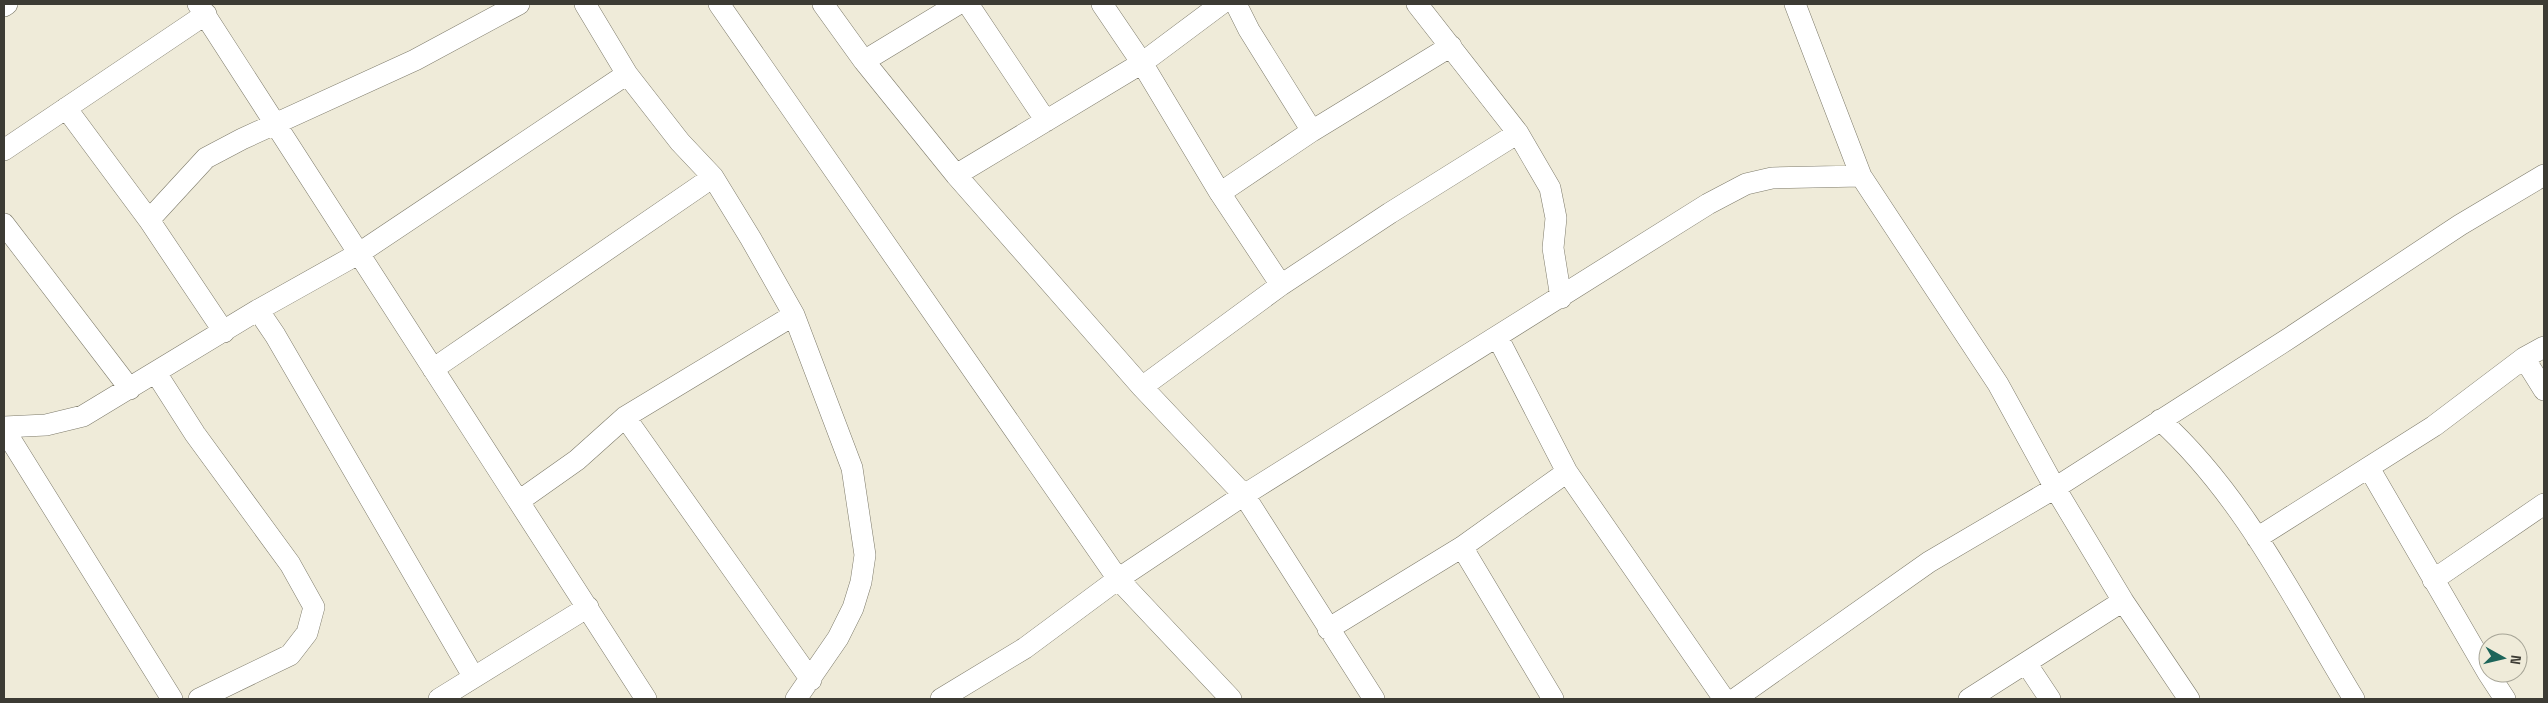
<svg xmlns="http://www.w3.org/2000/svg" width="2548" height="703" font-family="'Space Grotesk',sans-serif">
	<style>
		.lines { fill: none; stroke-linecap: round; stroke-linejoin: round }
		.street-casing { stroke: #7e7b6b; stroke-width: 22 }
		.street { stroke: #fff; stroke-width: 21 }
	</style>
	<rect width="100%" height="100%" fill="#efebd9"/>
	<g class="lines">
		<defs>
			<path id="street" d="M198,4L646,699
				M585,4L627,74L680,142L713,177L751,239L794,315L852,468L865,555L861,582L853,608L838,638L796,699
				M719,4L1118,579L1231,699
				M823,4L864,61L956,175L1142,387L1244,495L1374,699
				M968,4L1046,121
				M1102,4L1142,63L1220,193L1281,285
				M1236,4L1249,30L1312,131
				M1417,4L1518,133L1550,188L1556,218L1553,248L1561,298
				M1795,4L1861,176L1998,384L2055,488
				M4,6L7,4
				M864,61L958,4
				M66,108L149,220L224,332
				M4,150L206,14
				M956,175L1142,63L1221,4
				M1220,193L1312,131L1451,46
				M149,220L206,158L242,139L415,60L519,4
				M4,224L130,389
				M258,310L275,335L473,676
				M1498,338L1567,472L1724,699
				M2524,358L2544,390
				M433,369L713,177
				M156,373L195,434L290,564L314,607L307,633L290,655L199,699
				M1142,387L1281,285L1390,213L1518,133
				M625,417L811,680
				M2160,420C2244,496 2296,604 2354,699
				M4,427L46,425L83,416L258,310L358,254L627,74
				M4,429L172,699
				M2369,468L2488,673
				M2055,488L2123,601L2189,699
				M519,501L577,460L625,417L794,315
				M2257,538L2434,426L2524,358L2544,347
				M1462,547L1553,699
				M2433,580L2544,504
				M1328,629L1462,547L1567,472
				M2026,663L2050,699
				M2488,673L2505,699
				M439,699L588,607
				M941,699L1025,648L1118,579L1244,495L1708,204L1746,184L1772,178L1861,176
				M1735,699L1929,562L2055,488L2291,337L2460,225L2544,175
				M1969,699L2123,601"/>
		</defs>
		<use href="#street" class="street-casing"/>
		<use href="#street" class="street"/>
	</g>
	<rect width="2548" height="703" fill="none" stroke="#3c3b34" stroke-width="10"/>
	<g transform="translate(2503 658) rotate(98)"><circle r="24" fill="#efebd9" stroke="#a7a597"/>
	<path d="M0-4L9 19L0 12L-9 19Z" fill="#1d655a"/>
	<text y="-8" font-size="14" font-weight="bold" text-anchor="middle" fill="#3c3b34">N</text>
	</g>
</svg>
